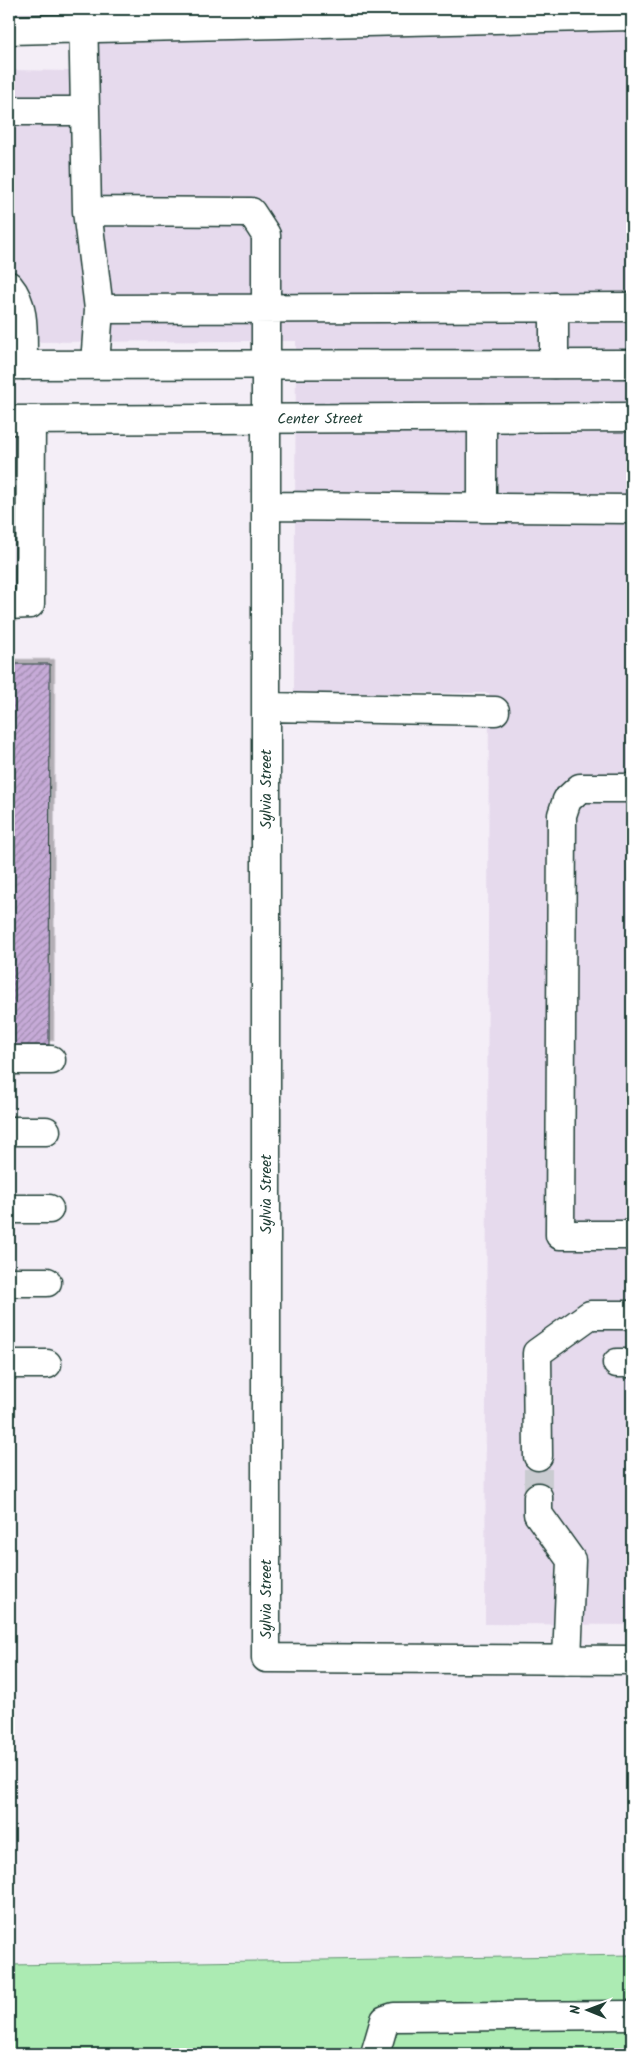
<svg xmlns="http://www.w3.org/2000/svg" width="641" height="2063" font-family="Kalam,sans-serif">
	<style>
		.built { fill: #e6daed }
		.pitch { fill: #acebb3; stroke: #669474 }
		.building { fill: url(#building-hatch); stroke: #1f3d34; filter: url(#shadow) }
		.lines { fill: none; stroke-linecap: round; stroke-linejoin: round }
		.minor-tunnel { stroke: #c9cbd0; stroke-width: 28; stroke-dasharray: 28 14; stroke-linecap: butt }
		.minor-casing { stroke: #1f3d34; stroke-width: 31 }
		.major-casing { stroke: #1f3d34; stroke-width: 31 }
		.minor { stroke: #fff; stroke-width: 28 }
		.major { stroke: #fff; stroke-width: 28 }
		.labels { text-anchor: middle; stroke-width: 4; stroke-linejoin: round; paint-order: stroke }
		.street-label { font-size: 15px; fill: #1f3d34; stroke: #fff }
	</style>
	<defs>
		<pattern id="building-hatch" width="6" height="6" patternUnits="userSpaceOnUse" patternTransform="scale(1.25)"><rect width="6" height="6" fill="#c6aad7"/><path d="M-1 1l2-2M0 6l6-6M5 7l2-2" fill="none" stroke="#a08caf"/></pattern>
		<filter id="shadow"><feDropShadow dx="4.5" dy="-4.5" stdDeviation="0" flood-color="#0004"/></filter>
	</defs>
	<rect width="100%" height="100%" fill="#f4eef7"/>
	<filter id="ink" filterUnits="userSpaceOnUse"><feTurbulence type="fractalNoise" baseFrequency=".02" numOctaves="2"/><feDisplacementMap in="SourceGraphic" scale="10" xChannelSelector="R" yChannelSelector="G"/><feConvolveMatrix kernelMatrix="1 2 1 2 8 2 1 2 1" color-interpolation-filters="sRGB"/></filter>
	<g filter="url(#ink)">
		<path class="built" d="M69,9H632V1625L485,1624L489,693H294L296,341L9,342V70L70,71Z"/>
		<path class="pitch" d="M632,1955V2054H9V1965Z"/>
		<path class="building" d="M9,664H50L49,1045H9Z
			M630,857H632V1197H630Z"/>
		<g class="lines">
			<path class="minor-tunnel" d="M538,1497V1456"/>
			<defs>
				<path id="minor" d="M83,9L87,211L99,309L632,307
					M9,30L632,16
					M9,111H85
					M87,211L251,212L266,235V1658L632,1660
					M9,286C27,307 22,339 23,365
					M95,364L99,309
					M554,364V307
					M482,418V508
					M266,506L632,509
					M9,605L30,604L31,420
					M266,707L495,711
					M632,788H580L567,800L562,815L560,1235H632
					M9,1060H51
					M9,1131H46
					M9,1209H49
					M9,1282H47
					M617,1363H632
					M9,1364H47
					M538,1456L537,1353L590,1315H632
					M538,1497V1514L571,1560L567,1660
					M375,2054L385,2020L394,2017L632,2015"/>
				<g id="major">
					<path d="M9,365L632,364"/>
					<path id="s1" d="M9,420L632,417"/>
				</g>
			</defs>
			<use href="#minor" class="minor-casing"/>
			<use href="#major" class="major-casing"/>
			<use href="#minor" class="minor"/>
			<use href="#major" class="major"/>
		</g>
	</g>
	<g class="labels">
		<g class="street-label">
			<text dy="5" stroke="none"><textPath href="#s1" startOffset="311">Center Street</textPath></text>
			<text transform="translate(266 789) rotate(-90)" y="5">Sylvia Street</text>
			<text transform="translate(266 1194) rotate(-90)" y="5">Sylvia Street</text>
			<text transform="translate(266 1599) rotate(-90)" y="5">Sylvia Street</text>
		</g>
	</g>
	<rect width="641" height="2063" fill="none" stroke="#fff" stroke-width="30"/>
	<rect x="15" y="15" width="611" height="2033" fill="none" stroke="#1f3d34" stroke-width="2" filter="url(#ink)"/>
	<g transform="translate(588 2010) rotate(271)" stroke="#ffffff" stroke-width="4" paint-order="stroke">
	<path d="M0-4L9 19L0 12L-9 19Z" fill="#1f3d34"/>
	<text y="-8" font-size="14" font-weight="bold" text-anchor="middle" fill="#1f3d34">N</text>
	</g>
</svg>
